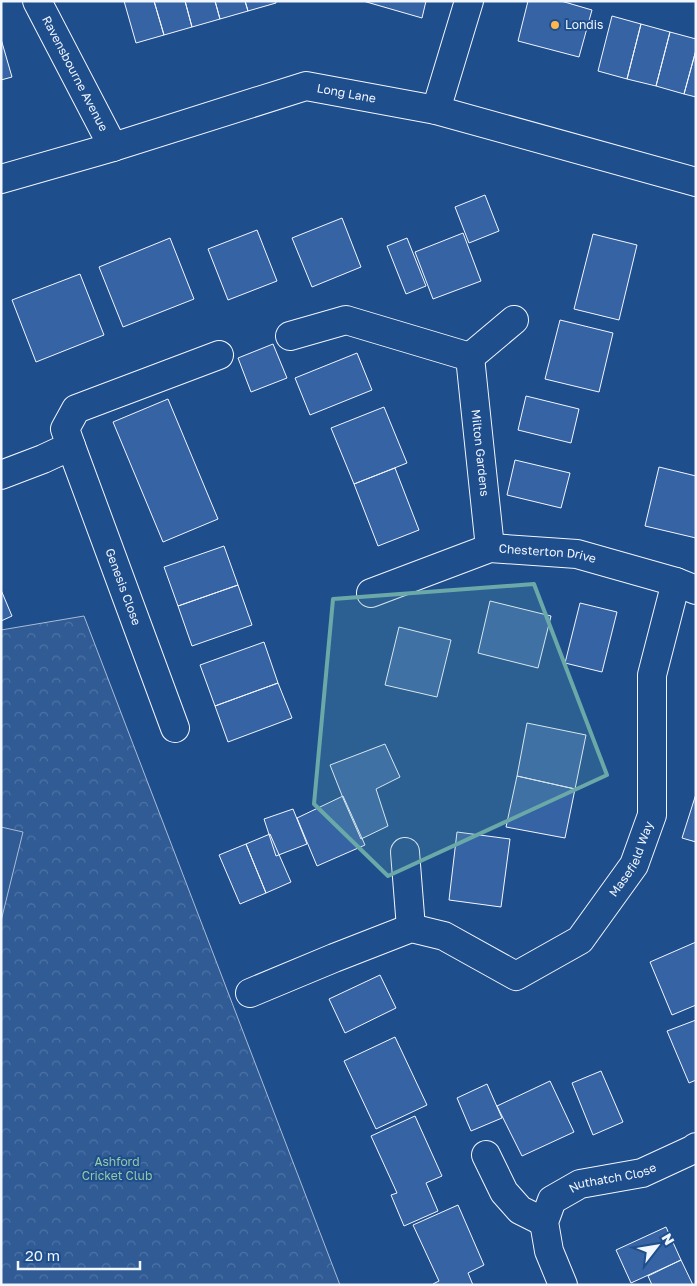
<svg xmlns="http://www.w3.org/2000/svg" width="697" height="1286" font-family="'Golos Text',sans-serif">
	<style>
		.forest { fill: url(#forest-crowns); stroke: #a8bbd7 }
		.built { fill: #305b95; stroke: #a8bbd7 }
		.building { fill: #3563a3; stroke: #f2f6ff }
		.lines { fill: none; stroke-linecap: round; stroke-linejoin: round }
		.minor-casing { stroke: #f2f6ff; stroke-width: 30 }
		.minor { stroke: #1f4e8c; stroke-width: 28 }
		.marked { fill: #6aa9a8; fill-opacity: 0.2; stroke: #6aa9a8; stroke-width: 4; stroke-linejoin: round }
		.poi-dot { fill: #ffb74d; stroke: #1f4e8c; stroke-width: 2 }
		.labels { text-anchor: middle; stroke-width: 4; stroke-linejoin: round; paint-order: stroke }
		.poi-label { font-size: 12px; fill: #f2f6ff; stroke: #1f4e8c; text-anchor: start }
		.street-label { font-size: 12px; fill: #f2f6ff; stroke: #1f4e8c }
		.park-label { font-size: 12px; fill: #97c8a6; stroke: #1f4e8c }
	</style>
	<defs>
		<pattern id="forest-crowns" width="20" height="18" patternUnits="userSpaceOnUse" patternTransform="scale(1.25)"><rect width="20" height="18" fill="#305b95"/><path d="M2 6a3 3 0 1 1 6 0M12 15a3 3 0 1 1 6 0" fill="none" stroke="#4e73a5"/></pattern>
	</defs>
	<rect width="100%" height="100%" fill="#1f4e8c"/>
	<path class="forest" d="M84,616L340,1285H1V630Z"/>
	<path class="built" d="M1,827L23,832L1,921Z"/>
	<path class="building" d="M124,1H154L164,35L136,43Z
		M154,1H185L192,27L164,35Z
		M185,1H215L220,19L192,27Z
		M215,1H245L248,11L220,19Z
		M245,1H276V3L248,11Z
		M363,1H426L422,18Z
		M528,1H561L592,10L579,57L518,41Z
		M612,16L641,24L627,79L598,71Z
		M641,24L670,32L656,86L627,79Z
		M670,32L696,39V50L684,94L656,86Z
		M1,39L12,77L1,80Z
		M696,50V97L684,94Z
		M485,195L499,231L469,243L455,207Z
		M342,218L361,267L312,287L292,238Z
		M257,230L277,281L228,300L208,249Z
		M463,233L481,281L433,299L415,252Z
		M593,234L637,245L619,320L574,309Z
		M170,238L194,299L123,327L99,267Z
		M407,238L426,286L406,294L387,246Z
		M80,274L104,335L36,362L12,300Z
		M560,320L613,333L599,392L545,379Z
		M273,344L287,378L251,392L238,358Z
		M357,353L372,390L310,415L295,378Z
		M526,396L579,409L571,443L518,430Z
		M168,399L218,519L163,542L113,422Z
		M384,407L407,463L354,484L331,428Z
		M515,460L570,473L561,508L507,495Z
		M659,467L696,476V538L645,526Z
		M395,468L419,530L378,546L354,484Z
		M224,546L238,585L178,606L164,567Z
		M238,585L252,625L192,646L178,606Z
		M1,590L12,616L1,621Z
		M490,601L551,616L538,668L478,653Z
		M580,603L617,612L602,672L565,663Z
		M399,627L451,640L437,697L385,685Z
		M264,642L278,683L215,706L200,665Z
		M278,683L292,718L228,742L215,706Z
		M527,723L586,735L575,789L517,776Z
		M385,744L400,777L376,789L388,826L361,839L343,798L330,765Z
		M517,776L575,789L565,838L506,827Z
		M696,794V842L682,838Z
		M343,796L365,845L317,866L297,818Z
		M293,809L307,844L276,856L264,819Z
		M457,832L510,839L501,907L449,900Z
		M270,834L291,882L266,893L246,844Z
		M246,844L266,893L240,904L219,855Z
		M696,942V1005L672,1015L650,962Z
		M380,975L396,1008L345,1033L329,999Z
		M696,1020V1080L689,1083L667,1031Z
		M395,1037L427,1105L376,1129L344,1061Z
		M601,1071L623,1122L593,1135L572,1083Z
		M550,1081L574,1132L522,1156L497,1106Z
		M487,1084L502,1118L471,1131L457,1098Z
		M415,1116L442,1176L426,1183L438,1211L404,1226L391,1195L397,1193L371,1136Z
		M458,1205L484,1265L468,1273L473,1285H433V1284L439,1281L413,1225Z
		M666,1227L681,1260L631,1283L616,1250Z
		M681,1260L693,1285H652L648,1276Z"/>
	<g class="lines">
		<defs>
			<g id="minor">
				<path id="s1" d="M37,1L113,147"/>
				<path d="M436,110L469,1"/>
				<path id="s2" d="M1,179L113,147L306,86L436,110L696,182"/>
				<path id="s3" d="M290,336L346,320L470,357L490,548"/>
				<path d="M470,357L514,320"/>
				<path d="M71,446L65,429L76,409L219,355"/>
				<path id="s4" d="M1,475L43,459L71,446L175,728"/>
				<path id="s5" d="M371,593L490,548L577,554L676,582L696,590"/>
				<path d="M405,852L411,928"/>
				<path id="s6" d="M250,993L334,958L411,928L444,936L516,976L580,940L634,865L652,815V675L676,582"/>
				<path d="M486,1155L504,1192L520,1210L544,1222"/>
				<path id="s7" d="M563,1285L549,1251L544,1222L552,1200L580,1184L642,1173L692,1150L696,1147"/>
			</g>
		</defs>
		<use href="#minor" class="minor-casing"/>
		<use href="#minor" class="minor"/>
	</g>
	<path class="marked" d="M534,584L607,775L388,876L314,804L333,599Z"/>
	<circle class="poi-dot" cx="555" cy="25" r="5"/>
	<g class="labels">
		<g class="poi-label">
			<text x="565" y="29">Londis</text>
		</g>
		<g class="street-label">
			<text dy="4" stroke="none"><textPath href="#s1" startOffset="82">Ravensbourne Avenue</textPath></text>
			<text dy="4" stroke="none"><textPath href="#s2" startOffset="360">Long Lane</textPath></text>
			<text dy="4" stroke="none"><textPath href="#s3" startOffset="284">Milton Gardens</textPath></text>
			<text dy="4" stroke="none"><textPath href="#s5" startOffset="185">Chesterton Drive</textPath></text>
			<text dy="4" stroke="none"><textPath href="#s4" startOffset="226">Genesis Close</textPath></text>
			<text dy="4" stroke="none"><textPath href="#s6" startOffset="460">Masefield Way</textPath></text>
			<text dy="4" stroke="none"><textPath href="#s7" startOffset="155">Nuthatch Close</textPath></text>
		</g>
		<g class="park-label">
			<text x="117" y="1166">Ashford<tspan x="117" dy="14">Cricket Club</tspan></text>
		</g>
	</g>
	<rect width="697" height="1286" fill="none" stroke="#f2f6ff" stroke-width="5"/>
	<g transform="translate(657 1246) rotate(59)" stroke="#1f4e8c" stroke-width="4" paint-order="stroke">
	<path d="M0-4L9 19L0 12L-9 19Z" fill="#f2f6ff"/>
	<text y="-8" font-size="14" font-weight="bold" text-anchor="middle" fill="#f2f6ff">N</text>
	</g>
	<path d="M18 1261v8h122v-8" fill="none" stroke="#f2f6ff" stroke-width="2.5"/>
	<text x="25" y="1261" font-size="15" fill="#f2f6ff" stroke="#1f4e8c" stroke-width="4" paint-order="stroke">20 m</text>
</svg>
